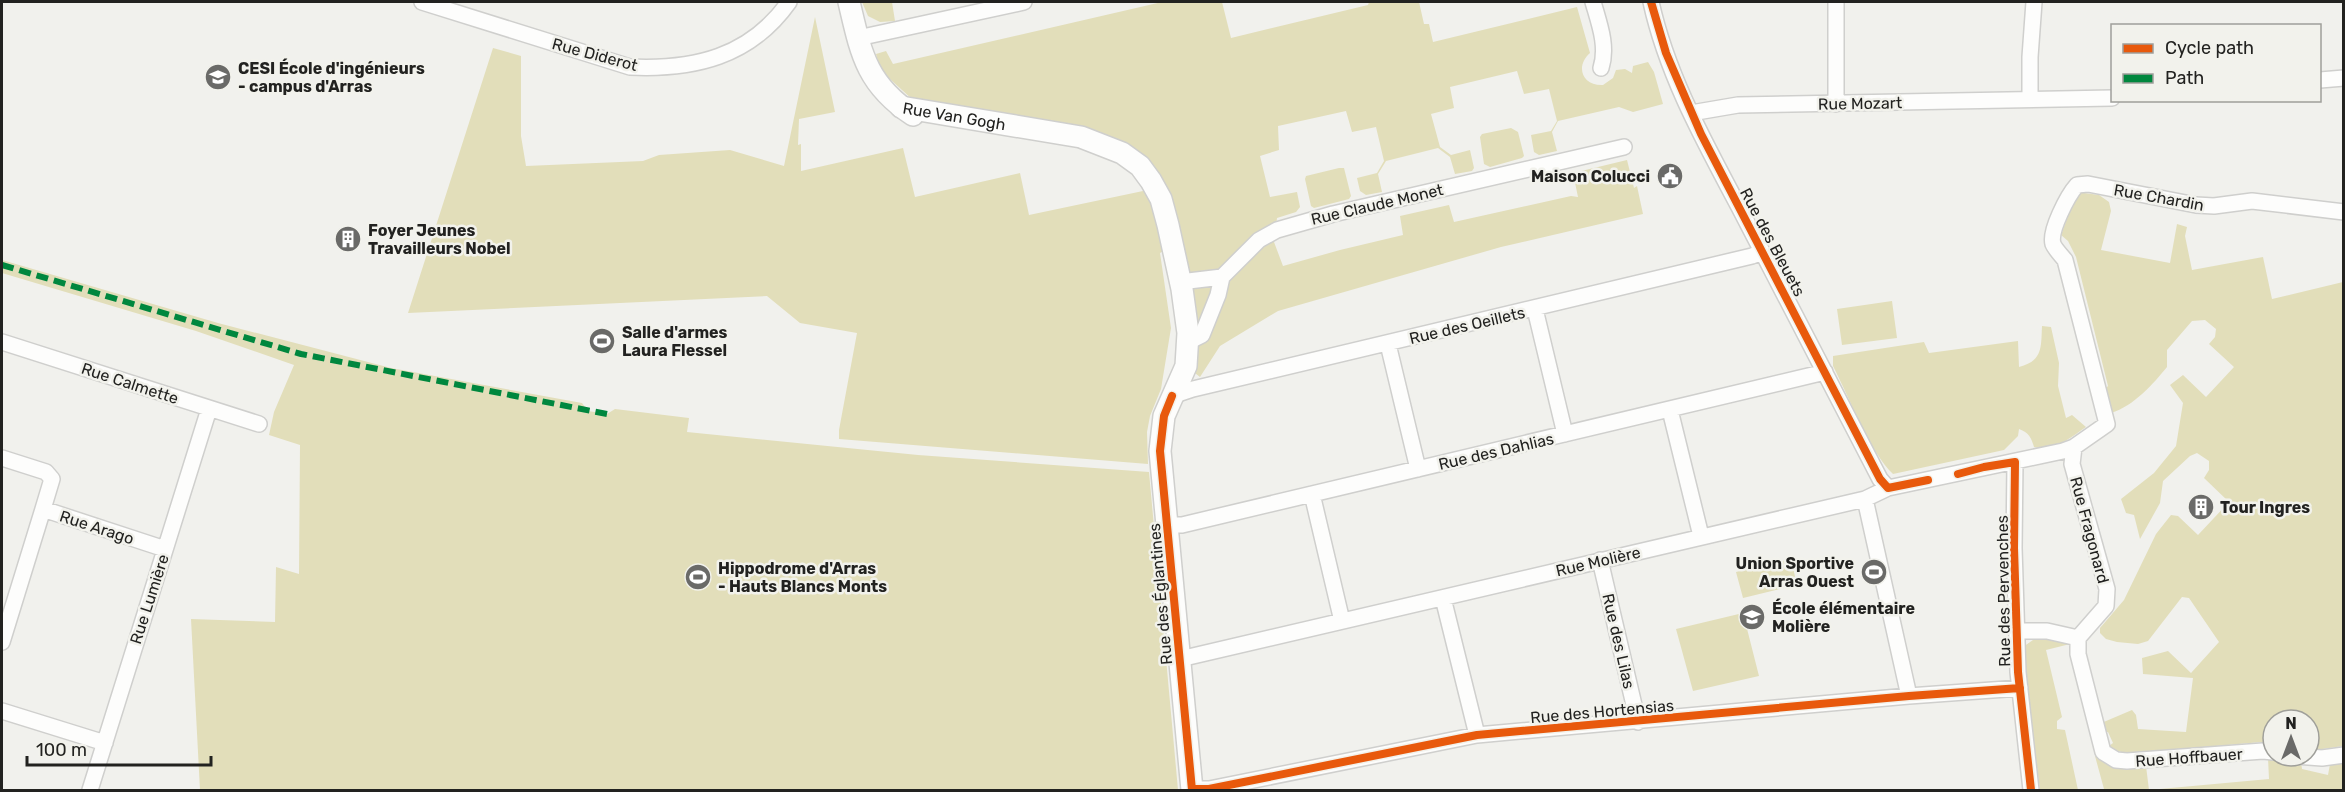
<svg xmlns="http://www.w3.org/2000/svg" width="2345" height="792" font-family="Rubik,sans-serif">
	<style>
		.green { fill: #e2deba }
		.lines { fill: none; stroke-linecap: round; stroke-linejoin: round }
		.street-casing { stroke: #cfcfcd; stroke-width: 18 }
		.secondary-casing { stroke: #cfcfcd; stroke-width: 24 }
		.street { stroke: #fdfdfc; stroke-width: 15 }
		.secondary { stroke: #fdfdfc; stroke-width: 21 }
		.quiet { stroke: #00873e; stroke-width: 6; stroke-dasharray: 12 6; stroke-linecap: butt }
		.cycleway-casing { stroke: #f2f2ec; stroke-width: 11 }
		.cycleway { stroke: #e8590c; stroke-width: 8 }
		.labels { text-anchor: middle; stroke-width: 5; stroke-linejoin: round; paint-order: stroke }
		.street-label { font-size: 16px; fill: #222220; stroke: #f2f2ec }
		.poi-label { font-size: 16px; font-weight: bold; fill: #222220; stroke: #f2f2ec; text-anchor: start }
	</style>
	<rect width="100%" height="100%" fill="#f1f1ed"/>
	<path class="green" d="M862,2H892L895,21L880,22L868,16Z
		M1162,2H1222L1231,38L1368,5L1369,2H1419L1424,24H1429L1433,42L1577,7L1590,53C1575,66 1582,86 1603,85L1613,78L1616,70L1625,69L1632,73L1633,66L1648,62L1654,72L1663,104L1633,112L1619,107L1558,121L1552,132L1557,151L1539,155L1534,152L1531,135L1551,131L1557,121L1549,89L1524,94L1517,71L1450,87L1454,108L1431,114L1440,147L1451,155L1470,150L1474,168L1472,171L1455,174L1450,157L1438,148L1386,161L1378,174L1382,192L1366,195L1360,191L1357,178L1377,173L1384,161L1376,127L1352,132L1346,111L1278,126L1279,150L1260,156L1270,197L1297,192L1300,207L1296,212L1277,218L1274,242L1283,266L1340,250L1403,235L1400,216L1449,205L1454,222L1571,196L1578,197L1573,173L1627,160L1634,188L1637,186L1643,214L1501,247L1278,311L1220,346L1200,377L1186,366L1171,246L1160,253L1171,328L1161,389L1150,416L1147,432L1148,464L839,439V430L857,333L800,323L767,296L408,313L493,48L521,56V136L526,166L643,161L659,155L730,150L784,166L815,17L835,112L799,119L798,145L801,144V171L903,148L915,197L1020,173L1029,215L1143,191L1153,186L1122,153L913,100L880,70L876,54L886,51L893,64Z
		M1511,128L1518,132L1524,156L1522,158L1490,167L1484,164L1480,137L1482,134Z
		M1339,168H1344L1351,196L1349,199L1314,208L1311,206L1305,179L1306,176Z
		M2077,192L2099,195L2109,202L2111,211L2101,250L2170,263L2177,224L2187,227L2185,236L2192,270L2263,257L2272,299L2343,282V746L2309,751V720H2273V741L2136,753C2125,754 2118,752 2109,746L2113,743L2108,732L2101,733L2099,724L2132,710L2136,715L2138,729L2186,732L2193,678L2143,674L2142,658L2168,651L2191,673L2219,642L2189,598L2182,597L2148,641L2138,644L2117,642L2106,639L2100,633V628L2124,600L2156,534L2171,515L2178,516L2198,535L2229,502L2204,478L2209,470V461L2197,453L2190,456L2163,481L2160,503L2140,539L2134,515L2126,513L2121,499L2154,473L2176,446L2183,403L2170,385L2183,375L2206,397L2234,367L2209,344L2215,337L2216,329L2205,320L2192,321L2167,350V367C2153,384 2134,406 2111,413L2103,391L2108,386L2076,257L2068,241L2061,235Z
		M2,260L218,323L391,368L582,403L588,411L607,414L615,409L689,418L687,432L918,455L1149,472L1178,790H200L191,619L275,622L276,567L299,574L300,445L269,435L274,412L294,365L196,331L2,273Z
		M1892,301L1897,338L1842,345L1837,309Z
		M2042,326L2051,327L2059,363L2058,386L2066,418L2072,415L2086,427C2070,438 2054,452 2034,447C2031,437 2029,433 2019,429L2018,436L2004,450L1893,474C1871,454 1848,395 1833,366V356L1924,342L1929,353L2018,341L2019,367C2043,361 2041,347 2042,326Z
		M1791,559L1797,585L1743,598L1736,572Z
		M1743,613L1759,676L1693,691L1676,629Z
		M2050,638L2064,640L2070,644L2046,650L2062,717L2057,721V729L2065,730L2078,790H2040L2026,682L2023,647L2033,640Z
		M2095,756L2101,759L2146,766L2149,790L2269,779L2268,758L2301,762L2302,769L2328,775L2330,764L2343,761V790H2099L2104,789Z"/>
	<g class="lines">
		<defs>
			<path id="street" d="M422,2L630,67C694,70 750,57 789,2
				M1593,2C1599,23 1608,46 1601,68
				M1651,2C1667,75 1704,141 1739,207C1786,297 1833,388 1880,479L1888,488
				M1836,2V104
				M858,38L1024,2
				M2320,80L2344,78
				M2030,99V57L2034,2
				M1691,113L1738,105L2112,98
				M1180,282L1222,277L1259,240L1277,230L1333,214L1624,147
				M1535,309L1565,434
				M2,342L259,424
				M1188,342L1202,335L1218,295L1222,277
				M1388,344L1418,469
				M1172,396L1193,389L1752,256L1762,252
				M1670,410L1701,536
				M2074,447L2072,464L2107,589L2106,606L2078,638V654L2103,752L2116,760L2127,761L2263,751L2273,752
				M2,458L46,472L52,479L43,509L165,549
				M2015,462L2014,548L2018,672L2031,790
				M1312,494L1342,621
				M1865,499L1909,696
				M1167,525H1182L1825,372
				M1600,560L1638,722
				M1443,598L1477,735
				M2017,631H2047L2078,638
				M2,642L43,509
				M1180,659L1865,499L1888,488L2063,451L2074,447L2107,424L2065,260C2061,255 2055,249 2053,244C2049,231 2068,195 2077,185L2088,184L2196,205L2214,206L2252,201L2344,212
				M2,711L105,743
				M2295,756L2322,758L2344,755
				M1192,789H1209L1477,735L1909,696L2020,688
				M90,790L209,409"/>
			<g id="secondary">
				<path d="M849,2C861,53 866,84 913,115"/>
				<path id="s1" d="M901,107L1081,137L1122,153L1140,166L1151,181L1161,199L1168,225L1182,289L1188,333L1186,366L1164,416L1160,451L1192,790"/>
			</g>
		</defs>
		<use href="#street" class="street-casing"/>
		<use href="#secondary" class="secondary-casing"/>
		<use href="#street" class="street"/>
		<use href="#secondary" class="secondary"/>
		<path class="quiet" d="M2,265L301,354L607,414"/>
		<defs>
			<path id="cycleway" d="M1651,2L1666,53L1701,134L1880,479L1888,488L1928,480
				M1172,396L1164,416L1160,451L1192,790
				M1958,474L1984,467L2015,462L2014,548L2018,672L2031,790
				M1192,789H1209L1477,735L1909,696L2020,688"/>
		</defs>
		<use href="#cycleway" class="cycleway-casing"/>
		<use href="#cycleway" class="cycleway"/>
	</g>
	<defs>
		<symbol id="university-disc" viewBox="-11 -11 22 22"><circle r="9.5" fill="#6a6a68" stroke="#f2f2ec"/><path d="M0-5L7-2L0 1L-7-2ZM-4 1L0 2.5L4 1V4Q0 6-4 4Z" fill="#fff"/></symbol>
		<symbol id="civic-disc" viewBox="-11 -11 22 22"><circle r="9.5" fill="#6a6a68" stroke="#f2f2ec"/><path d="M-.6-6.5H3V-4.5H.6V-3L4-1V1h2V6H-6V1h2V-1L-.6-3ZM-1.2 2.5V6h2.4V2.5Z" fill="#fff"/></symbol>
		<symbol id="building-disc" viewBox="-11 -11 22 22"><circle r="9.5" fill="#6a6a68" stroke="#f2f2ec"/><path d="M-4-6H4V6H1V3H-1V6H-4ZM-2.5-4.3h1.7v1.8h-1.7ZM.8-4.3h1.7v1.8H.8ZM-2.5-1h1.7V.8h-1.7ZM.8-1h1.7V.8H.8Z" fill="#fff"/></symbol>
		<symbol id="stadium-disc" viewBox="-11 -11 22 22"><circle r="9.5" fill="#6a6a68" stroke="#f2f2ec"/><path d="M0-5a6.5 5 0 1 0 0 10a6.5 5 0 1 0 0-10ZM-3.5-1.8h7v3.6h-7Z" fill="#fff"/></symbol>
		<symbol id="school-disc" viewBox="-11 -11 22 22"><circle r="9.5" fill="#6a6a68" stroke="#f2f2ec"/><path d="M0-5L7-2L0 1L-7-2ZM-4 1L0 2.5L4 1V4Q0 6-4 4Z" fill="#fff"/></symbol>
	</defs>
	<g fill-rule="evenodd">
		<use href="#university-disc" x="203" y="62" width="30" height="30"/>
		<use href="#civic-disc" x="1655" y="161" width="30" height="30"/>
		<use href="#building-disc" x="333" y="224" width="30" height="30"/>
		<use href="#stadium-disc" x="587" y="326" width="30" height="30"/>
		<use href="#building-disc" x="2186" y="492" width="30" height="30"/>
		<use href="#stadium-disc" x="1859" y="557" width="30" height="30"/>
		<use href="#stadium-disc" x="683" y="562" width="30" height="30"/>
		<use href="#school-disc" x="1737" y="602" width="30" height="30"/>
	</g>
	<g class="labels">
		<g class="street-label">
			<text transform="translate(595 54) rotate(15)" y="6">Rue Diderot</text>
			<text transform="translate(1860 103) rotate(-1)" y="6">Rue Mozart</text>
			<text dy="6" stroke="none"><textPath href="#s1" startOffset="54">Rue Van Gogh</textPath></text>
			<text transform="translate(2159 197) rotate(10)" y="6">Rue Chardin</text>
			<text transform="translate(1377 204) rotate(-13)" y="6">Rue Claude Monet</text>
			<text transform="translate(1773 242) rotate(62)" y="6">Rue des Bleuets</text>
			<text transform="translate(1467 325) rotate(-13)" y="6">Rue des Oeillets</text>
			<text transform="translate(130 383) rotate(18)" y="6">Rue Calmette</text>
			<text transform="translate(1496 451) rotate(-13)" y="6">Rue des Dahlias</text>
			<text transform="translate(97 527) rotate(18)" y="6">Rue Arago</text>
			<text transform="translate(2090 530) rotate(75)" y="6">Rue Fragonard</text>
			<text transform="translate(1598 561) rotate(-13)" y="6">Rue Molière</text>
			<text transform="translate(2003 591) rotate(-91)" y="6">Rue des Pervenches</text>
			<text transform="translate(1160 594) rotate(-95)" y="6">Rue des Églantines</text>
			<text transform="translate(149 599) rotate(-72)" y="6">Rue Lumière</text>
			<text transform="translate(1619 641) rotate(77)" y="6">Rue des Lilas</text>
			<text transform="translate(1602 711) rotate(-5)" y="6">Rue des Hortensias</text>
			<text transform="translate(2189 757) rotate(-4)" y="6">Rue Hoffbauer</text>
		</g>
		<g class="poi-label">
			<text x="238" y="74">CESI École d'ingénieurs<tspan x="238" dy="18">- campus d'Arras</tspan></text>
			<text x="1650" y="182" text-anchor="end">Maison Colucci</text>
			<text x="368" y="236">Foyer Jeunes<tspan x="368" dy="18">Travailleurs Nobel</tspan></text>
			<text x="622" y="338">Salle d'armes<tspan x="622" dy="18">Laura Flessel</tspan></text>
			<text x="2220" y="513">Tour Ingres</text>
			<text x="1854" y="569" text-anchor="end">Union Sportive<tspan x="1854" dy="18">Arras Ouest</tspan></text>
			<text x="718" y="574">Hippodrome d'Arras<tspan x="718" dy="18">- Hauts Blancs Monts</tspan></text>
			<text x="1772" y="614">École élémentaire<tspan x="1772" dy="18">Molière</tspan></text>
		</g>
	</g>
	<rect width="2345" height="792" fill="none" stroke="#222220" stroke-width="6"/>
	<rect x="2111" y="24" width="210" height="78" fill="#f2f2ec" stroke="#9f9f9a" stroke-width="1.5"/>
	<rect x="2123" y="44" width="30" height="9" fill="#e8590c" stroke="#9f9f9a" stroke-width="1.5"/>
	<text x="2165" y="54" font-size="18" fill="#222220">Cycle path</text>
	<rect x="2123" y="74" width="30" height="9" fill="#00873e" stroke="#9f9f9a" stroke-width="1.5"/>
	<text x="2165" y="84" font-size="18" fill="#222220">Path</text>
	<g transform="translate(2291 738)"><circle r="28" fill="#f2f2ec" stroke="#9f9f9a" stroke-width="1.5"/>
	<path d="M0-4.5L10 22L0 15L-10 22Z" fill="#6a6a68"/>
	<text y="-9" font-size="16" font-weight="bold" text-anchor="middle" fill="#222220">N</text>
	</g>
	<path d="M27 756v9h184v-9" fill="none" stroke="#222220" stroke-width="3"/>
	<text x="36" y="756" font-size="18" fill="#222220" stroke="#f2f2ec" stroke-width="4.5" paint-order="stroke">100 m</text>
</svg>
